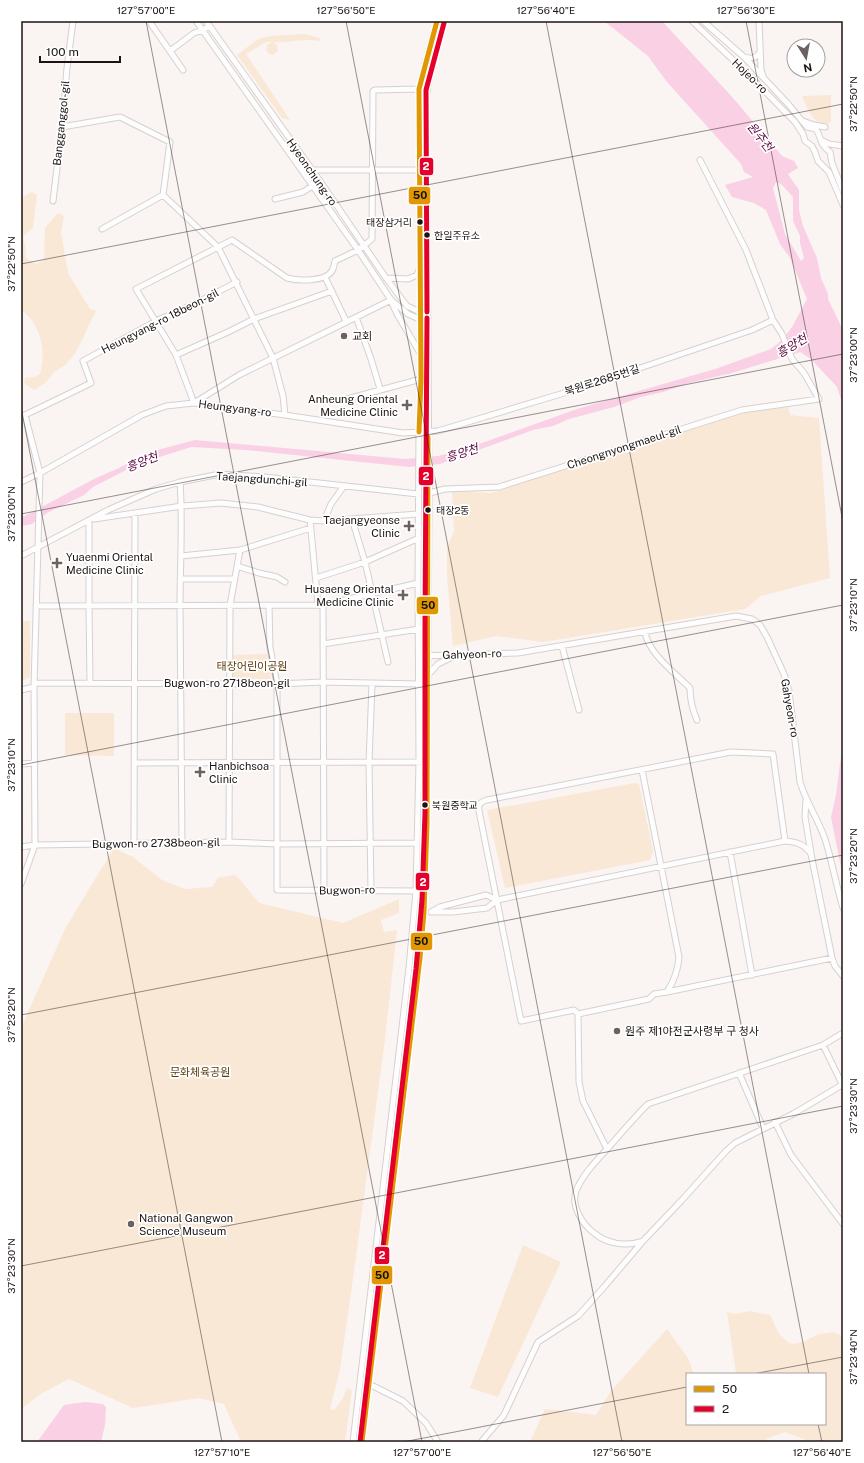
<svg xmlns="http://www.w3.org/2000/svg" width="864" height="1463" font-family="'Public Sans','Noto Sans KR',sans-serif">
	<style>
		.green { fill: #fae8d6 }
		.water { fill: #fad0e5; fill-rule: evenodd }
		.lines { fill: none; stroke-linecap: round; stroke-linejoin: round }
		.minor-casing { stroke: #d7d0cf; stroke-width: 7 }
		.minor { stroke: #fefdfd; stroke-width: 5 }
		.bus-1-casing { stroke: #fff; stroke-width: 8 }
		.bus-2-casing { stroke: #fff; stroke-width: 8 }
		.bus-1 { stroke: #e19702; stroke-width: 5 }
		.bus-2 { stroke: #e4002b; stroke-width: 5 }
		.ticks { fill: none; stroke: #1c1312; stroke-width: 1; stroke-opacity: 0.45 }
		.bus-dot { fill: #1c1312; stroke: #fff; stroke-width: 1.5 }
		.poi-dot { fill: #6a6261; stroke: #fff; stroke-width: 1.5 }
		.labels { text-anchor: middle; stroke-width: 3.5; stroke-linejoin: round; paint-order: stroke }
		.bus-label { font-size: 10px; fill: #1c1312; stroke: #fff; text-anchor: start }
		.street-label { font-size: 11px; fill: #1c1312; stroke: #fff }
		.poi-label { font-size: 11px; fill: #1c1312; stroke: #fff; text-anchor: start }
		.park-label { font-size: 11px; fill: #5c3b0b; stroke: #fff }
		.water-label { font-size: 12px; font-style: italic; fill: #57023d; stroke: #fff }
		.line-badge { stroke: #fff; stroke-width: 1.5 }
		.badge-label { font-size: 11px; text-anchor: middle; font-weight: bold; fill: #fff }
		.pale-badge-label { font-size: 11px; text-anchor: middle; font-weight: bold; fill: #111 }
		.neatline { fill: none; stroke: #1c1312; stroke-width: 1.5 }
		.ticks-label { font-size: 10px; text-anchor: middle; fill: #1c1312 }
	</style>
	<rect width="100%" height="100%" fill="#faf4f3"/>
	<path class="green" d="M305,34L319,38L321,41C305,38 290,43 273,42L277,45L278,50L273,55L269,54L266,50L267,45L272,42H266L246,54L290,120L282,118L237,55L258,39L271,36Z
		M831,95V122C815,131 807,107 802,96Z
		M32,192L37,195L33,228L23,236L25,246L26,258L36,264L44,260L45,228L58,213L64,216L61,233L67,267L69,275L90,309L96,311L75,354L64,366L54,372L46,382L34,390L24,383L25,378L34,377L40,374C46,352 42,328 24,312L21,314V206L24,196Z
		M788,407L790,415L819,418L830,578L761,596L745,609L543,642L496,636L453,646L447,578V547L454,532L452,491L491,493L730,415Z
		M21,621H30V677L24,680L21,679Z
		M267,654L271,678L269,679H233L232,655Z
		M65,713H114V756L65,755Z
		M635,783L639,784L653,851L650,860L505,888L487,810Z
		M114,848L133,857L162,880L185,889L212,887L218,878L235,875L240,880L259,903L343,923L399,899V913L381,920L384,932L397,930L385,1039L352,1286L340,1369L330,1409L334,1410L342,1400L347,1388L352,1390L345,1442H241L224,1404L199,1398L133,1408L69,1379L42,1393L21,1409V1028L66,927Z
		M523,1245L561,1262L498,1397L470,1388Z
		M749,1311L770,1315L779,1334L788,1342L793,1344L805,1341L819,1334L834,1332L843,1337V1442H811L785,1432L766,1439L765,1442H530L545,1409L596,1415L611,1391L667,1329L688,1358L694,1374H687V1424H825V1374H735L736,1373L727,1312L736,1314Z"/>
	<path class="water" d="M604,21H662L734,99L782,156L794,161L798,168L788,174L799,190V210L803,226L817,258L821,278L828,294V299L842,328L843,334V406L837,387L811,359L800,352L732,373L689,383L663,392L641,397L614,407L569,419L553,426L533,430L440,464L409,467L246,450L191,447L138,464L93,487L84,495L47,513L32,524L21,526V518L96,478L119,468L150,452L195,440L405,459L438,456L471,447L577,409L715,369L771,349L781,341L792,327L807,299L790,258L780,244L766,210L754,203L732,197L725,185L753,177L744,172L741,164L667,82L648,56ZM776,182L782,185L793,197V221L800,236V243L804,258L801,261L785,234L773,188Z
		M843,748V878L831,817L836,795L840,763Z
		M85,1402L103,1404L106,1407L105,1425L101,1442H37L64,1405Z"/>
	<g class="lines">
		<defs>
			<path id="minor" d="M149,21L183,70
				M196,21L358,250L391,300L408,314L417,318H428
				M206,21L320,181L386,278L407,306L420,312H428
				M692,21L753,79L795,122L803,134L805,141L812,146L815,152L818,161L829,172L843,205
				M703,21L744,57L789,105L807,127L816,129C822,139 819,144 830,152L832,163L843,191
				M759,21L761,70L763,76
				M170,51L194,33L203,30L209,26
				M744,57C751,59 756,59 759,53
				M803,121L814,125L825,127
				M62,127L120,117L170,142L163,195
				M821,140L829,144L843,146
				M312,170H420
				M163,195L218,247L273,358L283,396L285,415
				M275,199L303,192L320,181
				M53,201L62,127L67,68L73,21
				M102,229L163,195
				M325,277L346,321
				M386,278L408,279L417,275L419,270
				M391,300L239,375L194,403L176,355L136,289L232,240L287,278C298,281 325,282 332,271C334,268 334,264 335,261L358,250L372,239L373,91L375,90L419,89
				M391,301L397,314L420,353
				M356,317L371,359L380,389
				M176,355L228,332L254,319L332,291
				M330,401L347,399L421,379
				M21,482L40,473L142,415L166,406L194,403L285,415L403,433L438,431L584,387L752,330L773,320
				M180,482C183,523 180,565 180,606C180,685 182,764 182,843
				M429,493L445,489L499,487L742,410L819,399L804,373L792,359L782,334L773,320L746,250L700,160
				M94,519L182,506L221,503L258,507L310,520L324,521L418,514
				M352,519L365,562L388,662
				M89,520V606L90,683
				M310,520L318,605
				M324,521L331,504L344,486
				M21,556L108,510L156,489L180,482L220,474L265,477L418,494
				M181,556L240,550L311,528
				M237,566L259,573L277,577L285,582
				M316,578L365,562L419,538
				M181,579H234
				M323,605L324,891
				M36,606L323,605L418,583
				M269,606L270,648L277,684V890L416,891
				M645,632C648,653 675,673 690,688C690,700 692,709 697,720
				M323,644L419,629
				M562,646L579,710
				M419,656L518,653L736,616L752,619L760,625L767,637L784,674L789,691L800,782C806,802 818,819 825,839C832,861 836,885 843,908
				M428,675L438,664L454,656
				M34,683L277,684L323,682L419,684
				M21,690L34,687
				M135,763L422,762
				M21,764L35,763
				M642,770L679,957C678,971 674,981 667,992L654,994L649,999L578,1014L574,1010L521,1021L479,811C478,804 480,802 487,800L731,752L773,754L785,841
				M806,799L805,817L811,853
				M229,842L230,605L240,550
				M134,843L135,513
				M21,847L35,845L229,842L277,844L417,843
				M730,852L752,975
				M21,884L35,845L34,687L40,473L25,415L91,383L83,361L156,321L194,304L237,282
				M371,890L369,763L372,684
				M486,895L497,900L487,908L453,912H431L440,907Z
				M497,900L785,841C797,842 804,844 811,854L832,958L835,966L843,976
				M667,992L832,958
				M578,1014L579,1082L583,1101L607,1149
				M823,1045L843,1086
				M739,1073L763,1128
				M775,1122L791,1155L843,1224
				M643,1241C626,1247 607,1244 594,1233C582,1224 571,1206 576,1191C583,1174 597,1160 609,1147C622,1132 634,1118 648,1104L823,1045L843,1033
				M369,1384L403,1401L426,1423L438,1442
				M482,1441L504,1415L538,1342L578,1316L604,1287L643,1241L682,1200L726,1151L735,1143L793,1114L842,1085
				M353,1442L409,968L416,891L419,762L418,583L419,432L421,379L419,89L425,64L437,21
				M362,1442L420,958L424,912L427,824L429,493L426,98L431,65L444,21"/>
		</defs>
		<use href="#minor" class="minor-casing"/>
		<use href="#minor" class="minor"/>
		<defs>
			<path id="bus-1" d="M419,432L421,379L419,89L437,21
				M362,1442L420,958L424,912L427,824L428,437"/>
			<path id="bus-2" d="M427,312L426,90L444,23
				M360,1442L416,969L422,900L425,813V621L427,318"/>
		</defs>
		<use href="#bus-1" class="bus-1-casing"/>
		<use href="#bus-2" class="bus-2-casing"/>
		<use href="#bus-1" class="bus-1"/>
		<use href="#bus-2" class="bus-2"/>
	</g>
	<path class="ticks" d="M146,21L422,1442M346,21L622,1442M546,21L809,1374M746,21L843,522M21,264L843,104M21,407L222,1442M21,514L843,354M21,765L843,605M21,1015L843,855M21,1266L843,1106M753,1374L843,1357M818,1424L822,1442M21,1435L22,1442M403,1442L687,1387"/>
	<g class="bus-dot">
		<circle cx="420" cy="222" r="3.5"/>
		<circle cx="427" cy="235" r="3.5"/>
		<circle cx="428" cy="510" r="3.5"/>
		<circle cx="425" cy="805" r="3.5"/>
	</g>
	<g class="poi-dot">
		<circle cx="344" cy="336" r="4"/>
		<path d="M405 399h4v4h4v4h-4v4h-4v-4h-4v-4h4z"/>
		<path d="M407 520h4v4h4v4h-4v4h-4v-4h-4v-4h4z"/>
		<path d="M55 557h4v4h4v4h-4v4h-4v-4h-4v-4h4z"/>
		<path d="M401 589h4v4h4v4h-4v4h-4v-4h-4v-4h4z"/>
		<path d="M198 766h4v4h4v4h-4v4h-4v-4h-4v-4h4z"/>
		<circle cx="617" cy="1031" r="4"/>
		<circle cx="131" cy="1224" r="4"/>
	</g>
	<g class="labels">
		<g class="bus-label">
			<text x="412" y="226" text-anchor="end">태장삼거리</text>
			<text x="434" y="239">한일주유소</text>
			<text x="436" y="514">태장2동</text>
			<text x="432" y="809">북원중학교</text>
		</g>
		<g class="street-label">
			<text transform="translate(750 76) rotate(44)" y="4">Hojeo-ro</text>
			<text transform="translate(61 123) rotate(-84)" y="4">Bangganggol-gil</text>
			<text transform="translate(312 172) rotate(55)" y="4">Hyeonchung-ro</text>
			<text transform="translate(160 321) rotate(-27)" y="4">Heungyang-ro 18beon-gil</text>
			<text transform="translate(602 380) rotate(-18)" y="4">북원로2685번길</text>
			<text transform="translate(235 408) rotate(7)" y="4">Heungyang-ro</text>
			<text transform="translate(624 447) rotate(-18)" y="4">Cheongnyongmaeul-gil</text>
			<text transform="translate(262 479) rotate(4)" y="4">Taejangdunchi-gil</text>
			<text transform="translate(472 654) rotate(-2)" y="4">Gahyeon-ro</text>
			<text x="227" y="687">Bugwon-ro 2718beon-gil</text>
			<text transform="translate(790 708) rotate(80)" y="4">Gahyeon-ro</text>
			<text transform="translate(156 843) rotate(-1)" y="4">Bugwon-ro 2738beon-gil</text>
			<text transform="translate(347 890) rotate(-1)" y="4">Bugwon-ro</text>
		</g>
		<g class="poi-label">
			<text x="352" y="340">교회</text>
			<text x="398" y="403" text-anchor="end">Anheung Oriental<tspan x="398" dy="13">Medicine Clinic</tspan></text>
			<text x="400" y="524" text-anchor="end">Taejangyeonse<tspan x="400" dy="13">Clinic</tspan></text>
			<text x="66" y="561">Yuaenmi Oriental<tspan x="66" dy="13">Medicine Clinic</tspan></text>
			<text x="394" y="593" text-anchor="end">Husaeng Oriental<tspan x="394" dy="13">Medicine Clinic</tspan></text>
			<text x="209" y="770">Hanbichsoa<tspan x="209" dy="13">Clinic</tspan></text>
			<text x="625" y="1035">원주 제1야전군사령부 구 청사</text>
			<text x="139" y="1222">National Gangwon<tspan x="139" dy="13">Science Museum</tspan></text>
		</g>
		<g class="park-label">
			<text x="252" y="670">태장어린이공원</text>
			<text x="200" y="1076">문화체육공원</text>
		</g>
		<g class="water-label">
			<text transform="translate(760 137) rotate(52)" y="4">원주천</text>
			<text transform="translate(792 346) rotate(-31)" y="4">흥양천</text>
			<text transform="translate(462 453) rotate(-17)" y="4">흥양천</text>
			<text transform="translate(142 462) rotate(-21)" y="4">흥양천</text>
		</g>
	</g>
	<g class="line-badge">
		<rect x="419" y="157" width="15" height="19" rx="4" fill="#e4002b"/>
		<rect x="408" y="186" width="23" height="19" rx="4" fill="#e19702"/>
		<rect x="418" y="466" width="16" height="20" rx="4" fill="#e4002b"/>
		<rect x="416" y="596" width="23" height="19" rx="4" fill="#e19702"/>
		<rect x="415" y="872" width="15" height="19" rx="4" fill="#e4002b"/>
		<rect x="410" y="932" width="23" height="19" rx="4" fill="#e19702"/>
		<rect x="374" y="1246" width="16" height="19" rx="4" fill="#e4002b"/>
		<rect x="371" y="1265" width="22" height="20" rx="4" fill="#e19702"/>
	</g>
	<g class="badge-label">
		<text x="426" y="170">2</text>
		<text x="426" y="480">2</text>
		<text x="423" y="886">2</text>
		<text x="382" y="1259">2</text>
	</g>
	<g class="pale-badge-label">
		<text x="420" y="199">50</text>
		<text x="428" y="609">50</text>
		<text x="421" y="945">50</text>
		<text x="382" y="1279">50</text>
	</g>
	<rect width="864" height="1463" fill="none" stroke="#ffffff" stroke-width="44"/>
	<rect x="686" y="1373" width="140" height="52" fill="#ffffff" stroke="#a4a1a0"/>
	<rect x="694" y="1386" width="20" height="6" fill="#e19702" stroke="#a4a1a0"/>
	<text x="722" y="1393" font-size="12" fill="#1c1312">50</text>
	<rect x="694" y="1406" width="20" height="6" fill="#e4002b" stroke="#a4a1a0"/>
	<text x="722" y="1413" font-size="12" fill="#1c1312">2</text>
	<g transform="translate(806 58) rotate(169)"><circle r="19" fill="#ffffff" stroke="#a4a1a0"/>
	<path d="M0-3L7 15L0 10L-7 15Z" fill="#6a6261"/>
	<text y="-6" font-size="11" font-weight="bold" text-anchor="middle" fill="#1c1312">N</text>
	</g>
	<path d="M40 56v6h80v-6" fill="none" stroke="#1c1312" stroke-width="2"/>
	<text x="46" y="56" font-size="12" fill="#1c1312" stroke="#ffffff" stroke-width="3" paint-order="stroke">100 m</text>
	<rect x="22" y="22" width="820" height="1419" class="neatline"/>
	<g class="ticks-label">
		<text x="146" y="14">127°57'00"E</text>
		<text x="346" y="14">127°56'50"E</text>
		<text x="546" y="14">127°56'40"E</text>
		<text x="746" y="14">127°56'30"E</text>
		<text transform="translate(853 104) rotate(-90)" y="4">37°22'50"N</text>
		<text transform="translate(11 264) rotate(-90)" y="4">37°22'50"N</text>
		<text transform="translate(853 355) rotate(-90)" y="4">37°23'00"N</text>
		<text transform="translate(11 514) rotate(-90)" y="4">37°23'00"N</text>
		<text transform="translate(853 605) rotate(-90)" y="4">37°23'10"N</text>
		<text transform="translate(11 765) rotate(-90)" y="4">37°23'10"N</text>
		<text transform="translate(853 856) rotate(-90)" y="4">37°23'20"N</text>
		<text transform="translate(11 1015) rotate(-90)" y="4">37°23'20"N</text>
		<text transform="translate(853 1106) rotate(-90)" y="4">37°23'30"N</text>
		<text transform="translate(11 1266) rotate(-90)" y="4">37°23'30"N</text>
		<text transform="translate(853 1357) rotate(-90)" y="4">37°23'40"N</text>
		<text x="222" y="1456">127°57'10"E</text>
		<text x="422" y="1456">127°57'00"E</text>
		<text x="622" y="1456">127°56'50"E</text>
		<text x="822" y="1456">127°56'40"E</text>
	</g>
</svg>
